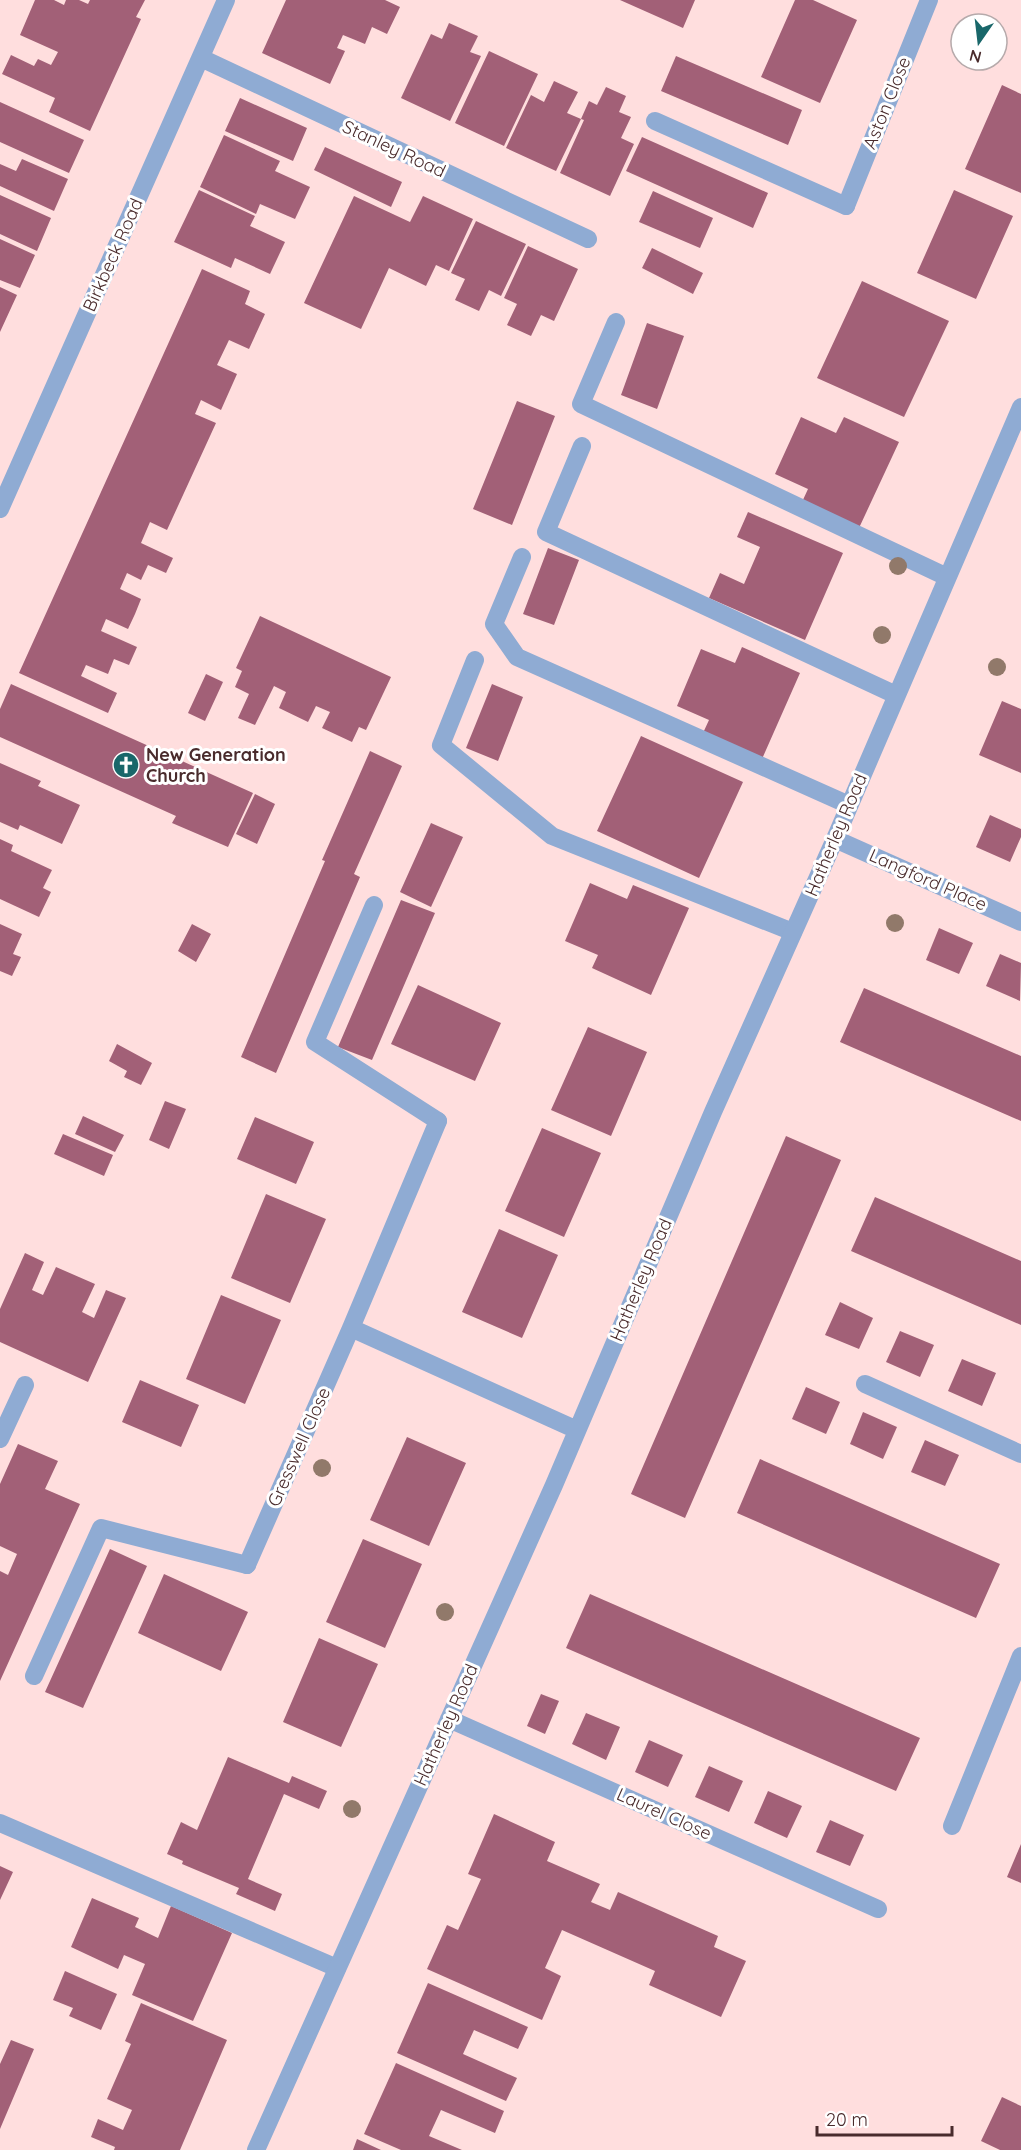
<svg xmlns="http://www.w3.org/2000/svg" width="1021" height="2150" font-family="Quicksand,sans-serif">
	<style>
		.building { fill: #a26077 }
		.lines { fill: none; stroke-linecap: round; stroke-linejoin: round }
		.lane { stroke: #8fabd3; stroke-width: 18 }
		.street { stroke: #8fabd3; stroke-width: 18 }
		.tree { fill: #91796a }
		.labels { text-anchor: middle; stroke-width: 6; stroke-linejoin: round; paint-order: stroke }
		.street-label { font-size: 18px; fill: #492b2c; stroke: #fff }
		.poi-label { font-size: 18px; font-weight: bold; fill: #492b2c; stroke: #fff; text-anchor: start }
	</style>
	<rect width="100%" height="100%" fill="#ffdede"/>
	<path class="building" d="M35,0H54L64,5L66,0H79L88,4L90,0H145L136,17L141,19L90,131L49,112L55,98L2,74L11,55L34,66L38,59L51,65L58,52L20,35Z
		M286,0H385L400,7L387,34L372,27L365,44L343,35L337,48L345,51L330,84L262,53Z
		M620,0H695L683,28Z
		M795,0H813L857,20L820,103L761,77Z
		M449,23L478,36L470,52L481,56L450,121L401,98L431,34L442,39Z
		M489,51L538,74L504,146L455,123Z
		M676,56L802,110L788,145L661,91Z
		M554,81L578,92L567,113L581,119L556,171L506,148L531,95L544,102Z
		M1002,85L1021,94V193L965,169Z
		M606,87L626,96L619,112L631,117L621,138L634,144L610,196L560,173L584,120L581,119L589,101L597,105Z
		M240,98L307,128L293,161L225,131Z
		M0,102L84,140L69,173L0,142Z
		M224,135L280,161L275,171L310,187L295,219L260,204L256,214L200,187Z
		M642,137L768,193L753,228L626,171Z
		M325,147L402,182L391,207L314,170Z
		M22,159L68,179L54,211L0,186V164L16,171Z
		M199,190L255,216L250,226L285,242L270,274L235,258L231,268L174,242Z
		M954,190L1013,216L976,299L917,273Z
		M653,191L713,218L700,248L639,222Z
		M0,195L51,218L37,251L0,234Z
		M354,196L410,222L423,196L473,219L449,271L436,265L426,286L389,268L361,329L304,303Z
		M476,221L526,244L501,296L489,290L479,311L455,300L465,279L451,273Z
		M0,239L35,255L20,288L0,280Z
		M528,246L578,269L554,321L541,315L531,336L507,325L517,304L504,298Z
		M652,248L703,273L693,294L642,268Z
		M202,269L250,291L245,304L265,314L249,349L229,340L217,365L237,374L221,410L201,400L195,414L216,423L167,530L150,522L141,543L173,558L166,573L148,565L141,580L127,573L120,589L141,599L135,614L128,629L106,619L101,631L137,647L129,665L114,659L108,674L86,665L81,676L117,693L108,713L19,673Z
		M862,281L949,321L904,417L817,378Z
		M0,287L17,295L0,332Z
		M647,323L684,336L657,409L621,395Z
		M517,401L555,416L512,525L473,509Z
		M801,417L836,433L844,417L899,442L859,528L802,502L808,489L775,474Z
		M748,512L843,553L805,640L709,598L720,573L744,584L760,547L737,537Z
		M548,548L579,560L554,625L523,614Z
		M260,616L391,677L366,730L359,727L352,742L322,728L330,712L316,706L308,722L279,708L286,692L274,686L255,725L238,718L249,694L235,687L242,671L236,668Z
		M742,647L800,673L762,759L703,733L709,720L677,706L701,649L735,663Z
		M206,674L223,682L205,721L188,713Z
		M11,684L253,793L228,847L172,823L176,816L0,737V709Z
		M492,684L523,697L498,761L466,748Z
		M1002,701L1021,709V773L979,755Z
		M641,736L743,782L699,878L597,831Z
		M370,751L402,766L354,874L360,877L276,1073L241,1057L325,861L322,860Z
		M0,763L41,781L38,786L80,805L62,844L20,825L18,830L0,822Z
		M255,794L275,804L257,844L236,834Z
		M990,815L1021,829V837L1010,862L976,847Z
		M431,823L463,837L431,907L400,892Z
		M0,839L13,845L11,851L52,870L43,888L51,892L39,917L0,899Z
		M590,883L627,899L633,885L689,908L651,995L592,968L598,955L565,941Z
		M401,900L435,913L372,1060L338,1047Z
		M0,924L22,934L13,954L21,957L12,976L0,971Z
		M192,924L211,934L196,962L178,951Z
		M939,928L973,943L959,974L926,960Z
		M1000,954L1021,963L1020,1001L986,986Z
		M418,985L501,1023L475,1081L391,1044Z
		M864,988L1021,1056V1121L840,1042Z
		M588,1027L647,1052L611,1136L551,1110Z
		M117,1044L152,1063L141,1085L124,1077L127,1071L109,1061Z
		M165,1101L186,1109L169,1149L149,1140Z
		M83,1116L124,1135L115,1152L75,1134Z
		M255,1117L314,1142L296,1184L237,1159Z
		M542,1128L601,1153L564,1237L505,1211Z
		M63,1134L113,1155L104,1176L54,1154Z
		M786,1136L841,1160L685,1518L631,1494Z
		M266,1194L326,1219L290,1303L231,1278Z
		M875,1197L1021,1261V1325L851,1251Z
		M499,1229L558,1255L522,1338L462,1312Z
		M25,1253L44,1262L32,1290L43,1295L56,1267L95,1284L82,1312L94,1318L106,1290L126,1298L88,1382L0,1342V1309Z
		M221,1295L281,1320L245,1404L186,1379Z
		M840,1302L873,1318L859,1349L825,1335Z
		M900,1331L934,1345L920,1377L886,1362Z
		M962,1359L996,1373L982,1406L948,1391Z
		M140,1380L199,1405L181,1447L122,1422Z
		M806,1387L840,1402L826,1434L792,1419Z
		M863,1412L897,1427L883,1459L850,1444Z
		M407,1437L466,1463L429,1546L370,1520Z
		M925,1440L959,1455L945,1486L911,1472Z
		M18,1444L58,1461L45,1489L80,1504L0,1681V1571L8,1575L17,1554L0,1546V1484Z
		M760,1459L1000,1564L976,1618L737,1513Z
		M363,1539L422,1564L385,1648L326,1622Z
		M110,1549L147,1566L83,1708L45,1692Z
		M164,1574L248,1612L221,1671L138,1633Z
		M590,1594L920,1738L896,1791L566,1648Z
		M319,1638L378,1664L341,1747L283,1722Z
		M541,1694L559,1701L545,1734L527,1726Z
		M586,1713L620,1727L606,1760L572,1744Z
		M649,1740L683,1755L668,1787L635,1772Z
		M228,1757L289,1783L292,1776L327,1791L319,1809L284,1794L248,1879L282,1894L275,1911L236,1894L239,1888L182,1864L183,1861L167,1854L181,1822L197,1830Z
		M709,1766L743,1781L729,1812L695,1797Z
		M768,1791L802,1806L787,1838L754,1823Z
		M494,1814L555,1842L547,1861L600,1884L591,1902L610,1910L618,1892L718,1936L714,1947L746,1961L721,2017L649,1985L655,1971L562,1930L545,1968L561,1976L542,2020L427,1969L447,1925L458,1930L481,1879L468,1874Z
		M830,1820L864,1835L850,1866L816,1852Z
		M1021,1844V1883L1007,1877Z
		M0,1866L13,1872L0,1900Z
		M92,1898L139,1918L135,1927L158,1938L171,1906L232,1933L193,2021L132,1995L145,1964L124,1955L118,1969L71,1947Z
		M65,1971L117,1994L101,2030L69,2016L73,2008L53,2000Z
		M428,1983L528,2027L518,2049L474,2030L463,2054L517,2078L506,2101L397,2053Z
		M141,2003L227,2040L180,2150H114L115,2147L91,2137L98,2119L123,2130L132,2110L107,2099L131,2044L125,2041Z
		M11,2040L34,2049L0,2129V2064Z
		M396,2063L504,2111L495,2133L441,2110L429,2136L462,2150H401L364,2134Z
		M1002,2097L1021,2106V2150H1000L981,2141Z
		M357,2139L381,2150H353Z"/>
	<g class="lines">
		<path class="lane" d="M655,121L846,206
			M616,322L581,404L947,577
			M582,446L546,532L896,695
			M522,557L494,624L517,657L849,805
			M475,660L441,745L552,836L793,932
			M835,839L1021,922
			M374,905L315,1042L438,1121
			M865,1384L1021,1454
			M34,1676L101,1528L247,1565
			M0,1823L337,1968
			M952,1826L1021,1656"/>
		<path class="street" d="M201,58L588,239
			M846,206L929,0
			M0,509L226,0
			M351,1328L577,1430
			M0,1439L25,1385
			M247,1565L351,1328L438,1121
			M449,1719L878,1909
			M256,2150L554,1485L713,1112L835,839L1021,407"/>
	</g>
	<g class="tree">
		<circle cx="898" cy="566" r="9"/>
		<circle cx="882" cy="635" r="9"/>
		<circle cx="997" cy="667" r="9"/>
		<circle cx="895" cy="923" r="9"/>
		<circle cx="322" cy="1468" r="9"/>
		<circle cx="445" cy="1612" r="9"/>
		<circle cx="352" cy="1809" r="9"/>
	</g>
	<defs>
		<symbol id="church-disc" viewBox="-11 -11 22 22"><circle r="9.5" fill="#19676a" stroke="#fff"/><path d="M-1.2-6h2.4v3.5h3.3v2.4h-3.3V6h-2.4V-.1h-3.3v-2.4h3.3Z" fill="#fff"/></symbol>
	</defs>
	<g fill-rule="evenodd">
		<use href="#church-disc" x="111" y="750" width="30" height="30"/>
	</g>
	<g class="labels">
		<g class="street-label">
			<text transform="translate(887 103) rotate(-68)" y="6">Aston Close</text>
			<text transform="translate(394 149) rotate(25)" y="6">Stanley Road</text>
			<text transform="translate(113 255) rotate(-66)" y="6">Birkbeck Road</text>
			<text transform="translate(836 835) rotate(-67)" y="6">Hatherley Road</text>
			<text transform="translate(928 880) rotate(24)" y="6">Langford Place</text>
			<text transform="translate(641 1280) rotate(-67)" y="6">Hatherley Road</text>
			<text transform="translate(299 1447) rotate(-66)" y="6">Gresswell Close</text>
			<text transform="translate(446 1725) rotate(-66)" y="6">Hatherley Road</text>
			<text transform="translate(664 1814) rotate(24)" y="6">Laurel Close</text>
		</g>
		<g class="poi-label">
			<text x="146" y="761">New Generation<tspan x="146" dy="21">Church</tspan></text>
		</g>
	</g>
	<g transform="translate(979 42) rotate(194)"><circle r="28" fill="#ffffff" stroke="#b6aaab" stroke-width="1.5"/>
	<path d="M0-4.5L10 22L0 15L-10 22Z" fill="#19676a"/>
	<text y="-9" font-size="16" font-weight="bold" text-anchor="middle" fill="#492b2c">N</text>
	</g>
	<path d="M817 2126v9h135v-9" fill="none" stroke="#492b2c" stroke-width="3"/>
	<text x="826" y="2126" font-size="18" fill="#492b2c" stroke="#ffffff" stroke-width="4.5" paint-order="stroke">20 m</text>
</svg>
